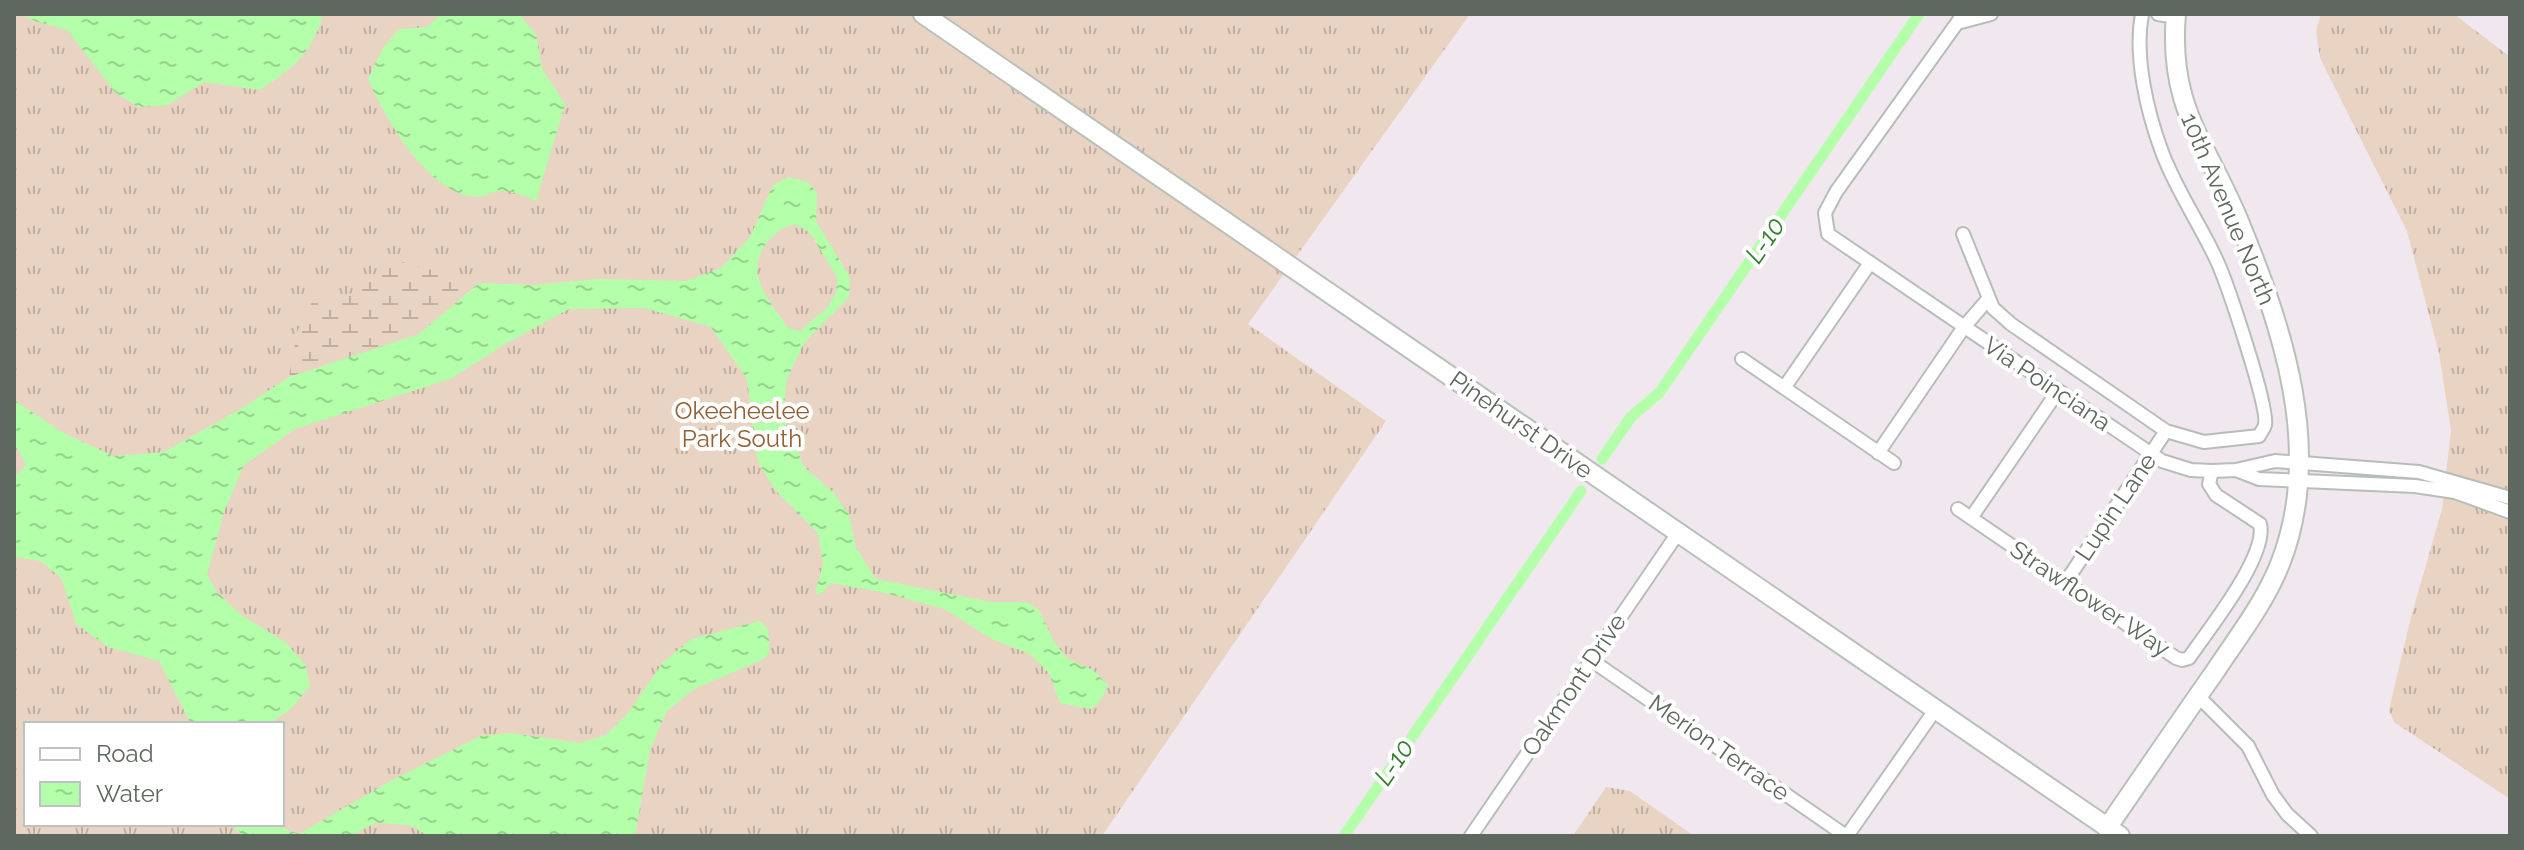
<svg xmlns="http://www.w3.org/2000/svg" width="2524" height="850" font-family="Raleway,sans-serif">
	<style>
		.grass { fill: url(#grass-tufts); fill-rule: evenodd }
		.wetland { fill: url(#wetland-marsh) }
		.water { fill: url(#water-ripples); fill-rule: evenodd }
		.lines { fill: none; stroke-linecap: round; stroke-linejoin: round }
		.canal { stroke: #b4ffa9; stroke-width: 11 }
		.street-casing { stroke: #b7beb7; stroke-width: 16 }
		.secondary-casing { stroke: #b8c1b8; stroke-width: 22 }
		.street { stroke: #fff; stroke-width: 12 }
		.secondary { stroke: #fff; stroke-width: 18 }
		.labels { text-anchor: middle; stroke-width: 8; stroke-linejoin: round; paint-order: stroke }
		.street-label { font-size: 24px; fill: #5e685e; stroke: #fff }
		.park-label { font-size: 24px; fill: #916034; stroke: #fff }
		.water-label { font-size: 26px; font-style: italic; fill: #34802f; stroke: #fff }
	</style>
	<defs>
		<pattern id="grass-tufts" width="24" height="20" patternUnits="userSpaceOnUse" patternTransform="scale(2)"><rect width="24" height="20" fill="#e9d3c2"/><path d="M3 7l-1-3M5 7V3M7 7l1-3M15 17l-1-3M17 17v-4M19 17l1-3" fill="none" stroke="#c0afa1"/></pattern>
		<pattern id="wetland-marsh" width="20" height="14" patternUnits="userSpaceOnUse" patternTransform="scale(2)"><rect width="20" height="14" fill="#e9d3c2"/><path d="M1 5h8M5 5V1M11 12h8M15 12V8" fill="none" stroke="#c0afa1"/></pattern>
		<pattern id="water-ripples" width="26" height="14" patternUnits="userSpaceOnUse" patternTransform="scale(2)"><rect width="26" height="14" fill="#b4ffa9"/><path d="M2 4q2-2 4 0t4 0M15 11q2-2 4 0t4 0" fill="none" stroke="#96d28d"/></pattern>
	</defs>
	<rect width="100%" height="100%" fill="#f1e7ef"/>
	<path class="grass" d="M14,14H1470L1248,324L1386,421L1102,836H14ZM26,724H282V824H26Z
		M2321,14H2454L2510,57V799L2394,722L2389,710L2411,617L2442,509L2451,430L2439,353L2407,231L2320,58L2316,31Z
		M1606,787L1630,791L1694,836H1573Z"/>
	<path class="wetland" d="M395,260L479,283L419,334L289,377L297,332L312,302L357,292Z"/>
	<path class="water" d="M21,14H323C313,53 292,69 260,90L204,82L168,105L138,107L115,92L67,30L35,21Z
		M441,14H519L536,34L542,69L565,104L536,201C526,197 511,190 501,191C493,191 485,197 477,197C428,195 385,118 368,79L383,48L399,29L427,27Z
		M789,177L809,183L817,193L816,221L850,277L849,297L804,343L787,379L783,416L804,467L833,492L849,515L856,548L876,579L991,602H1026L1039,610L1054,642L1068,659L1093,670L1108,685L1101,700L1091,709L1060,703L1049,673L1030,654L992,639L944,609L886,593L831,583L820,595L815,592L823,565L818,533L776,491L758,462L747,379L711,327L644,308L569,309L507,343L450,379L295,429L244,465L224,512L207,575L217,592L241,615L285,642L305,664L310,686L291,709L269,724H191L159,661L108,647L76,624L62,579L41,561L14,557V478L26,465L14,442V400L65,434L114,456L164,452L244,407L289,377L419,334L479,283L534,285L599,279L686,281L721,268L750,237L773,185ZM795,224L810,233L837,277L836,292L828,307L800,331L788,328C771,302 744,275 765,245C773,234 782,227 795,224Z
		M760,621L768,629L770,651L764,659L694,689L666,712L650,750L635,836H428L410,825L375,823L351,836H244L230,824H273L299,834L394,779L481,736L511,733L579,743L606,735L628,713L664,661L692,639Z"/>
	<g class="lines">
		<path class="canal" d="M1602,459L1631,417L1660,392L1919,14
			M1344,836L1581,491"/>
		<defs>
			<path id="street" d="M1963,14L1957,23L1991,14
				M2158,14L2176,17
				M1957,23L1836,192L1825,213L1828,234L2162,461L2191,470L2212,471L2236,470L2275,461L2419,472L2510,498
				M1963,234L1993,308L2011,324L2166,431L2204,442L2259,436C2261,432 2264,429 2265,425C2269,407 2227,283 2217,261C2200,224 2176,190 2162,152C2147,112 2134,56 2142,14
				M1742,359L1894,463
				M1784,388L1870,263
				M1878,453L1964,327L1989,298
				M2236,470L2259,479L2415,486L2455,492L2510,512
				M1958,509L2176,658L2182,660L2189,658C2208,630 2268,556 2260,524L2216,495L2209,484L2212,471
				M1971,518L2058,391
				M2065,583L2166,431
				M1591,660L1846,836
				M2198,696L2248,746L2273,795L2287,814L2311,836
				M1471,836L1678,533
				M1847,836L1935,710"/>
			<path id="secondary" d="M923,14L2120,836
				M2107,828C2143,776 2178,724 2214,673C2237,638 2264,604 2280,564C2325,450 2282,326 2238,219C2205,140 2168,107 2176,14"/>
		</defs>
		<use href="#street" class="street-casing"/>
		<use href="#secondary" class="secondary-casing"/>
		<use href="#street" class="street"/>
		<use href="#secondary" class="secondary"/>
	</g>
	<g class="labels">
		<g class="street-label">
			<text transform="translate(2228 209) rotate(67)" y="8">10th Avenue North</text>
			<text transform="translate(2047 384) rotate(34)" y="8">Via Poinciana</text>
			<text transform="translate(1521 425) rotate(35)" y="8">Pinehurst Drive</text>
			<text transform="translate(2116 507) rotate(-56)" y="8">Lupin Lane</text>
			<text transform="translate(2090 599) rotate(34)" y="8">Strawflower Way</text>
			<text transform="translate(1574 685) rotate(-56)" y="8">Oakmont Drive</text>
			<text transform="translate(1719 748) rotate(35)" y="8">Merion Terrace</text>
		</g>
		<g class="park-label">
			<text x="742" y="419">Okeeheelee<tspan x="742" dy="28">Park South</tspan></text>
		</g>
		<g class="water-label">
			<text transform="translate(1765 240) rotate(-56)" y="9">L-10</text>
			<text transform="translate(1394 762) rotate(-56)" y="9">L-10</text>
		</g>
	</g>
	<rect width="2524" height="850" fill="none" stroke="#5e685e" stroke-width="32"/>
	<rect x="24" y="722" width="260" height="104" fill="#ffffff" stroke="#bfc3bf" stroke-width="2"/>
	<rect x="40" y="748" width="40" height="12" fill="#ffffff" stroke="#bfc3bf" stroke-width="2"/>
	<text x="96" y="762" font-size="24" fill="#5e685e">Road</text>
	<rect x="40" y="782" width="40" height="24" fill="url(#water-ripples)" stroke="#bfc3bf" stroke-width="2"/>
	<text x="96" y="802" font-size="24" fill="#5e685e">Water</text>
</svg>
